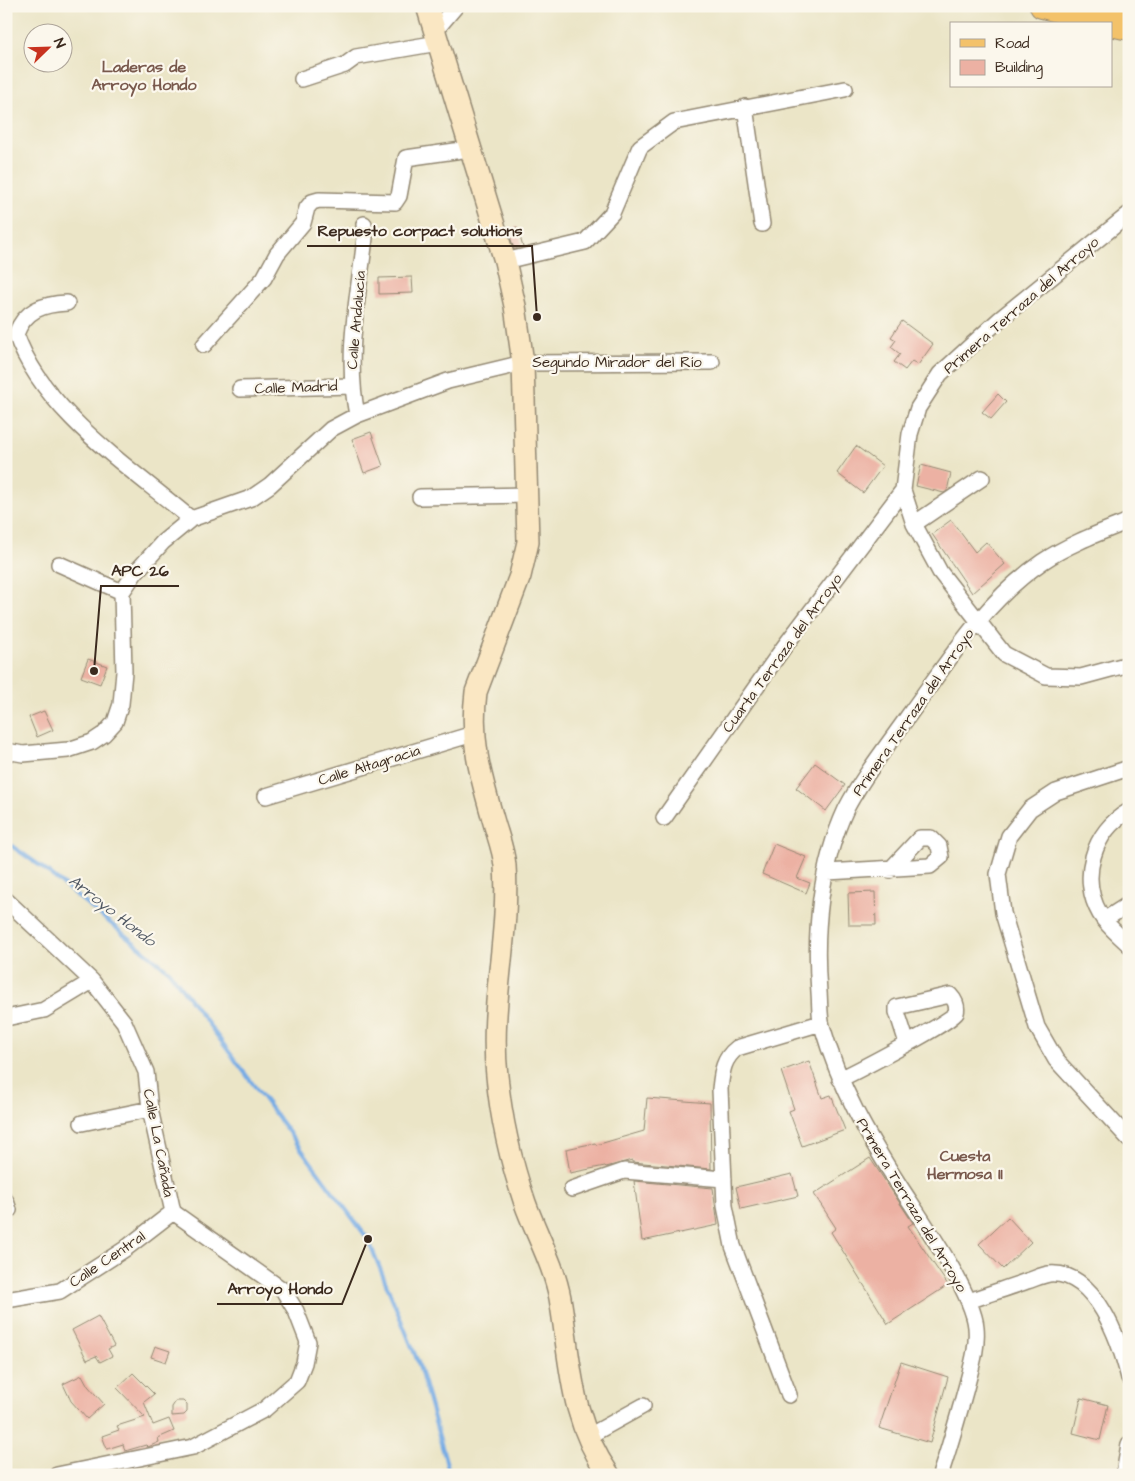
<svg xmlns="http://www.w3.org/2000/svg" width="1135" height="1481" font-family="'Architects Daughter',sans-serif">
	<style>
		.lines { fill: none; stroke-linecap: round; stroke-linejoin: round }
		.stream { stroke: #77ace4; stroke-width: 4 }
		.building { fill: #ecb1a3 }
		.street-casing { stroke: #938872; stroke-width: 18 }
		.secondary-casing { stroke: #938872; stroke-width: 24 }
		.primary-casing { stroke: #938872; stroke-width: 26 }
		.street { stroke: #fff; stroke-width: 15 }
		.secondary { stroke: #fae7c3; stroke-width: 21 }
		.primary { stroke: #f3c26a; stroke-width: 24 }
		.labels { text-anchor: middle; stroke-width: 4.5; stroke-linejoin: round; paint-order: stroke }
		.street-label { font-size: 15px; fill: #3b2a1e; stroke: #fbf7ec }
		.neighbourhood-label { font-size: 16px; font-weight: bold; fill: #79594d; stroke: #fbf7ec }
		.water-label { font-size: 16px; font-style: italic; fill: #505863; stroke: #fbf7ec }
		.leader { fill: none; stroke: #3b2a1e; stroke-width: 2 }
		.callout-dot { fill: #3b2a1e; stroke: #fbf7ec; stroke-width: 2 }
		.callout-label { font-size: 16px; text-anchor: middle; font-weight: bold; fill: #3b2a1e; stroke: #fbf7ec; stroke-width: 4.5; stroke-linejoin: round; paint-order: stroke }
	</style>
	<rect width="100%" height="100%" fill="#fbf7ec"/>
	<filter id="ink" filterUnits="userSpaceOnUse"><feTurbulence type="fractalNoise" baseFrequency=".02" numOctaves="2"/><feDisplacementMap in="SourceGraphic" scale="10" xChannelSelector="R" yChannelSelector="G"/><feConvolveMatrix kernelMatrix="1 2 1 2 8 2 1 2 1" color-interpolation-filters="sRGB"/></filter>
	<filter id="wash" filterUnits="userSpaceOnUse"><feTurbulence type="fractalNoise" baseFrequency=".0096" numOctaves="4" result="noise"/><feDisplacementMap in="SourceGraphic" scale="20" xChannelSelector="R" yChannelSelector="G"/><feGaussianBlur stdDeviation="1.12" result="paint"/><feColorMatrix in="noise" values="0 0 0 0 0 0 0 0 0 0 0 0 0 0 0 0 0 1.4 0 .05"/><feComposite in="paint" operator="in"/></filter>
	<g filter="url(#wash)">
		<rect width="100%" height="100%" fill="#ebe5c7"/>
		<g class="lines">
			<path class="stream" d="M6,842L39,865L169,971L368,1239L418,1362L450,1475"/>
		</g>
		<g id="blocks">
			<path class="building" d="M517,227L523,247L514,249L508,230Z
				M412,277L413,293L379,294V278Z
				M902,321L933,344L918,365L912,361L905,370L894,362L900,354L891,347L896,340L891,337Z
				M998,394L1006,402L991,419L982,412Z
				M371,432L383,466L364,473L352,439Z
				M856,446L883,466L863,493L837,473Z
				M921,465L951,473L947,491L944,493L916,486Z
				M951,520L975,552L986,542L1005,564L972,593L932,534Z
				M88,659L107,666L100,684L81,677Z
				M44,711L53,730L37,737L29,717Z
				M815,763L845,785L826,811L796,788Z
				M774,844L806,857L797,878L810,883L806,893L762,874Z
				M875,892L876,925H849L848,893Z
				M809,1061L822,1098L831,1095L845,1130L802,1146L789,1111L794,1109L781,1071Z
				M647,1098L710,1103L711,1169L632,1162V1160L606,1167L605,1166L570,1173L566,1149L595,1143L596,1145L644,1131Z
				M870,1158L913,1223L908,1226L948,1285L888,1324L831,1232L836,1228L814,1194Z
				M792,1174L798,1196L741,1209L736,1187Z
				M634,1181L713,1188L718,1225L642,1241Z
				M1008,1217L1031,1242L1003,1269L979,1244Z
				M98,1316L114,1346L108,1349L112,1356L100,1362L96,1356L87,1360L72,1330Z
				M155,1346L170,1351L166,1362L151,1357Z
				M901,1362L948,1377L930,1443L879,1428Z
				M133,1373L154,1394L144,1402L153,1425L169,1419L174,1431L158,1438L159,1442L148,1447L146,1445L125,1451L123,1444L107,1449L102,1436L119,1430L117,1426L145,1417L117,1388Z
				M82,1375L88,1386L104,1404L87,1419L71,1401L63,1384Z
				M1081,1398L1108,1405L1100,1440L1073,1433Z
				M176,1401H183L187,1405V1412L184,1415L172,1416V1407Z"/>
		</g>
	</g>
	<g filter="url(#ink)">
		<use href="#blocks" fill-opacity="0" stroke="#938872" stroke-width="1"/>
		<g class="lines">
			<defs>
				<path id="street" d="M435,31L456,6
					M302,79L345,65L356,57L438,43
					M745,107L762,224
					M1129,214L1000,319L940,374L918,408L910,434L903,490L914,524L940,572L1004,654L1046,676L1081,677L1129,664
					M505,261L585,242L612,213L640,147L674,122L845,89
					M67,303C43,304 25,310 16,334C43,412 130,467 191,519
					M204,345L264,278L277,254L303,223L307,208L312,202L319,200L395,202L399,196L406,158L469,149
					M240,389L351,386
					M357,415C345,354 358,299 365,238L364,224
					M420,497L527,495
					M914,524L982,478
					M59,564L122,592
					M6,751L23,754L68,750L92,742L104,734L115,722L121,704L124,672L122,592L135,573L163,542L191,519L251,498L270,485L331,429L357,415L448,381L523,363L712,362
					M1129,768L1056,792L1030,809L1009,836L998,874L1003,913L1037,1027L1056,1060L1129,1139
					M266,796L473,734
					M1129,811C1093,831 1079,878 1100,914C1107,926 1119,935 1129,945
					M664,818L784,647L903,490
					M827,872L930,866L941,857L939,846L931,838H920L890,870
					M6,900L92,981L124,1022L146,1072L150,1109L173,1212L283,1290L296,1311L308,1342L304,1363L297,1381L265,1409L193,1447L57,1475
					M1104,920L1129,904
					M6,1018L44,1010L92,981
					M840,1079C855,1072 953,1021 956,1013C958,1006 954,999 950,995L897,1007V1012L907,1043
					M82,1123L150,1109
					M572,1189L624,1171L724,1179
					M6,1201L9,1210L6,1213
					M6,1300L60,1291L125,1249L173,1212
					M969,1301C988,1294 1008,1288 1027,1281C1034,1279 1042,1275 1049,1274C1096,1270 1120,1342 1129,1378
					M789,1395L733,1246L725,1206L720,1089C722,1071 723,1059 737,1048L821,1023
					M587,1437L643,1406
					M940,1475C950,1446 958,1417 966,1388C971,1368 978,1348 976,1327C973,1293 921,1219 901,1188C867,1135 840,1088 822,1026C819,1015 820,1003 819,992C814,932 820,865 846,809C863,776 888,745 909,715C949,660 985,601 1042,562C1069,544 1099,533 1129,521
					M1124,1475L1129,1444"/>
				<path id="secondary" d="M427,6L505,261L515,306L523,363L528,542L520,576L476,692C470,740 480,774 493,819C497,834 504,851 505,866C510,936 489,1006 497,1076C501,1119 511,1162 525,1203C536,1234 554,1265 560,1298C571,1363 569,1417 609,1475"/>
				<path id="primary" d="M1042,6L1110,24
					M1106,6L1129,10
					M1111,24L1129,28"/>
			</defs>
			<use href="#street" class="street-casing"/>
			<use href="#secondary" class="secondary-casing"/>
			<use href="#primary" class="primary-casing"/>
			<use href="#street" class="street"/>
			<use href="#secondary" class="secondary"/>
			<use href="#primary" class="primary"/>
		</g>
	</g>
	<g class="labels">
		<g class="street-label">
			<text transform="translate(1021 305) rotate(-41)" y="5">Primera Terraza del Arroyo</text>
			<text transform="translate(356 320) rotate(-85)" y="5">Calle Andalucía</text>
			<text x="617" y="367">Segundo Mirador del Río</text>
			<text transform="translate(296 387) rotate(-2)" y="5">Calle Madrid</text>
			<text transform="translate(782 653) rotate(-54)" y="5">Cuarta Terraza del Arroyo</text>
			<text transform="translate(913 712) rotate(-55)" y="5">Primera Terraza del Arroyo</text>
			<text transform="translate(369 765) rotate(-17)" y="5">Calle Altagracia</text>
			<text transform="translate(159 1143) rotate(79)" y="5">Calle La Cañada</text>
			<text transform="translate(912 1205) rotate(59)" y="5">Primera Terraza del Arroyo</text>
			<text transform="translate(107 1259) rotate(-34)" y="5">Calle Central</text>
		</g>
		<g class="neighbourhood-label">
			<text x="144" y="72">Laderas de<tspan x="144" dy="18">Arroyo Hondo</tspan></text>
			<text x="965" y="1161">Cuesta<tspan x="965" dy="18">Hermosa II</tspan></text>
		</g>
		<g class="water-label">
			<text transform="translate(113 910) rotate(38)" y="6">Arroyo Hondo</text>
		</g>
	</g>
	<path class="leader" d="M537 317L532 246H307M94 671L101 586H179M368 1239L342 1304H217"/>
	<g class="callout-dot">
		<circle cx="537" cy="317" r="5"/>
		<circle cx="94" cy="671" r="5"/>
		<circle cx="368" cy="1239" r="5"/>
	</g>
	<g class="callout-label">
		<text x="420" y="236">Repuesto corpact solutions</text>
		<text x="140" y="576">APC 26</text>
		<text x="280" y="1294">Arroyo Hondo</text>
	</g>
	<rect width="1135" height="1481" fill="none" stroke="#fbf7ec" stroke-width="25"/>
	<rect x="950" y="22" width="162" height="65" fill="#fbf7ec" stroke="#aea59a"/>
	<rect x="960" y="39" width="25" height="8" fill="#f3c26a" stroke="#aea59a"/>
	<text x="995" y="48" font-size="15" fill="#3b2a1e">Road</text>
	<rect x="960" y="60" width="25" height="15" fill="#ecb1a3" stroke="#aea59a"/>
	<text x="995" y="72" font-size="15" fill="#3b2a1e">Building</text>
	<g transform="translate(48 48) rotate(67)"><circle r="24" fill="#fbf7ec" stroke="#aea59a"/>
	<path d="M0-4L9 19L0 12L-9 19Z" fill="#c8321e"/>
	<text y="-8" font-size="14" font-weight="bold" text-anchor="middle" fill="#3b2a1e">N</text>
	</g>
</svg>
